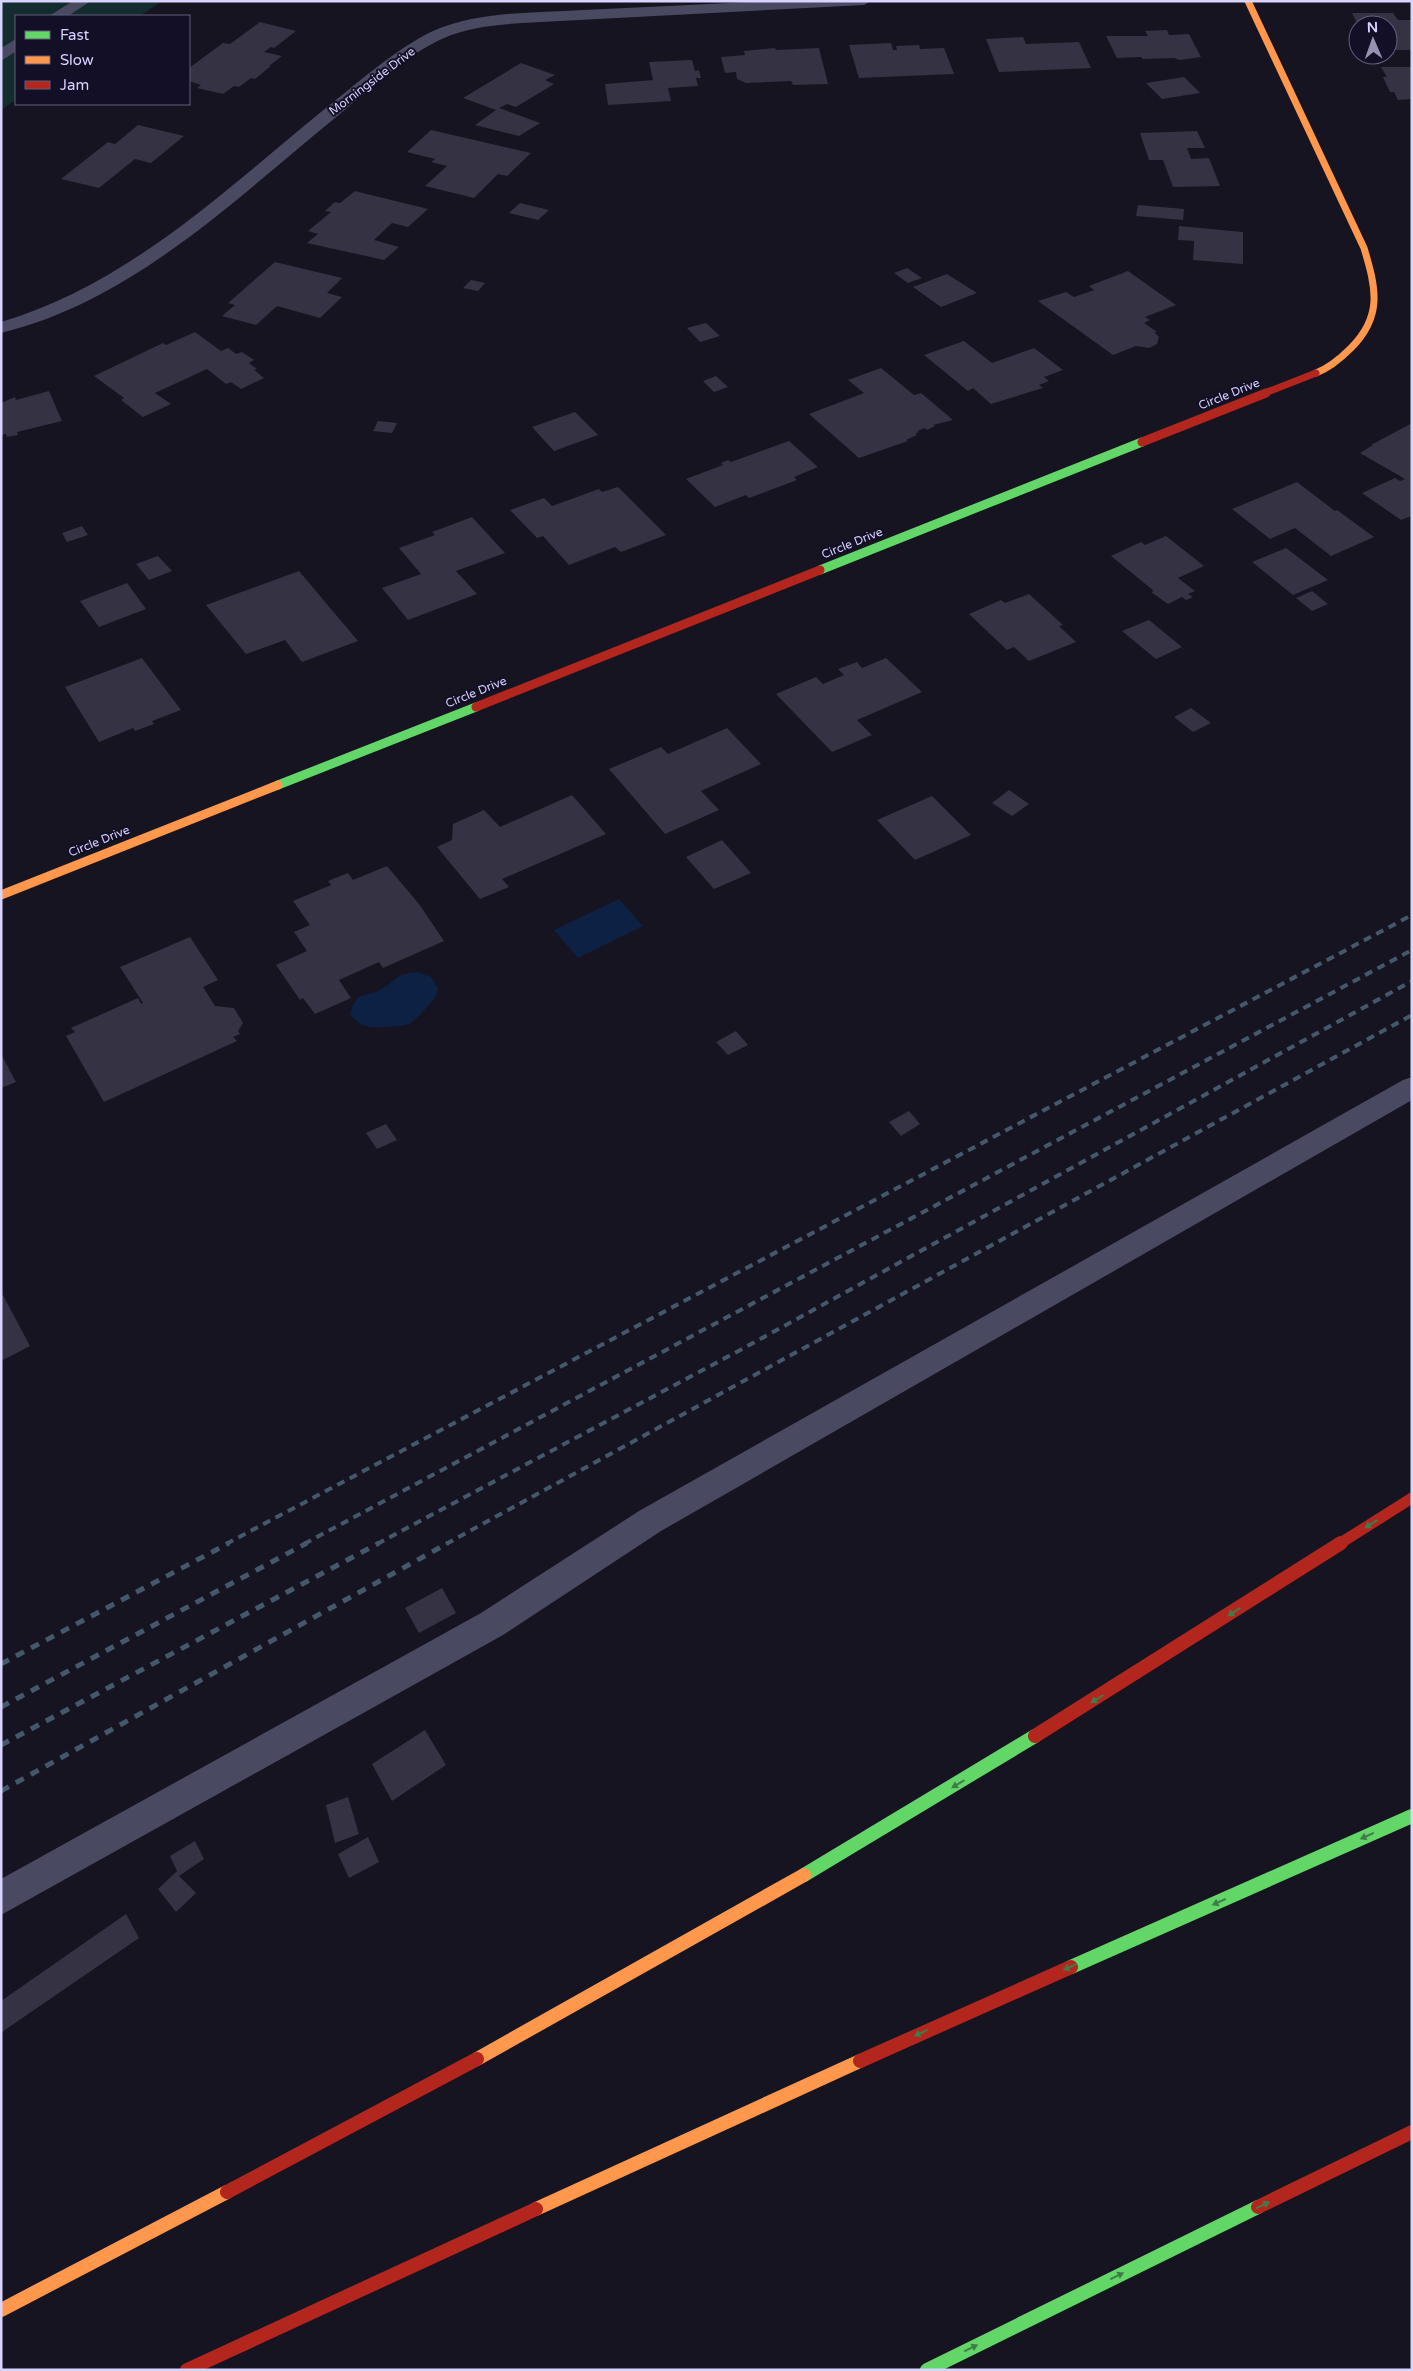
<svg xmlns="http://www.w3.org/2000/svg" width="1413" height="2371" font-family="'Varela Round',sans-serif">
	<style>
		.green { fill: #132c2d }
		.water { fill: #0d2144 }
		.building { fill: #343243 }
		.lines { fill: none; stroke-linecap: round; stroke-linejoin: round }
		.lane { fill: #4a4962; fill-rule: evenodd }
		.street { fill: #4a4962; fill-rule: evenodd }
		.fast-far1 { stroke: #63d668; stroke-width: 9 }
		.fast { stroke: #63d668; stroke-width: 14 }
		.slow-far2 { stroke: #ff974d; stroke-width: 7 }
		.slow-far1 { stroke: #ff974d; stroke-width: 9 }
		.slow { stroke: #ff974d; stroke-width: 14 }
		.jam-far3 { stroke: #b3261e; stroke-width: 7 }
		.jam-far2 { stroke: #b3261e; stroke-width: 9 }
		.jam-far1 { stroke: #b3261e; stroke-width: 11 }
		.jam { stroke: #b3261e; stroke-width: 14 }
		.rail-far1 { stroke: #43596b; stroke-width: 4; stroke-dasharray: 8 6; stroke-linecap: butt }
		.rail { stroke: #43596b; stroke-width: 5; stroke-dasharray: 9 8; stroke-linecap: butt }
		.oneway { fill: #3f7c4a }
		.labels { text-anchor: middle; stroke-width: 4; stroke-linejoin: round; paint-order: stroke }
		.far-street-label { font-size: 12px; fill: #d9d4ff; stroke: #130f26 }
	</style>
	<rect width="100%" height="100%" fill="#161421"/>
	<path class="green" d="M1,1H162L140,16H16V100L1,110Z"/>
	<path class="water" d="M619,899L643,926L578,958L554,930Z
		M418,972L431,977L438,988C436,998 434,1000 427,1007C408,1028 411,1025 384,1027C369,1028 359,1027 350,1014C358,988 364,999 382,989C398,980 394,974 418,972Z"/>
	<path class="building" d="M1352,13H1393L1398,20H1412V50H1393L1388,41V25H1358Z
		M260,22L296,31L274,48L271,47L264,52L282,56L269,66H271L255,79L251,78L239,87L234,86L223,94L197,88L201,85L189,81V68L223,43L230,44Z
		M1167,30L1169,35L1189,34L1201,57L1180,60L1174,58L1143,59L1141,57L1117,58L1106,36H1148L1145,31Z
		M1023,37L1026,44L1079,42L1091,68L999,72L986,39Z
		M891,43L893,50H897L896,46L919,45L920,49L944,48L954,74L859,78L849,45Z
		M775,48L776,50L819,48L828,84L793,85L791,81L746,83L737,79L736,72L725,73L721,57L745,55L744,51Z
		M692,60L695,71L699,70L701,78H696L698,86L668,88L671,101L608,105L605,84L653,80L649,62Z
		M521,63L555,75L545,80L554,84L516,107L507,104L499,108L540,123L519,136L475,125L496,110L463,98Z
		M1381,67H1412V99L1398,100L1394,92H1390L1383,77H1387Z
		M1184,77L1200,93L1162,99L1146,83Z
		M138,125L184,136L151,163L135,159L99,188L61,179L108,142L115,144Z
		M431,130L531,153L507,176L498,174L474,198L425,186L447,166L431,162L435,159L407,152Z
		M1197,131L1205,148H1187L1191,159L1209,158L1220,186L1173,187L1163,160H1149L1140,133Z
		M355,191L428,209L408,227L392,223L374,240L399,247L384,260L307,243L318,234L308,231L331,212L325,211L335,202L340,203Z
		M520,203L549,210L538,220L509,213Z
		M1138,205L1184,209L1183,220L1136,216Z
		M1179,226L1243,232V264L1193,260L1194,241L1178,240Z
		M275,262L342,278L327,293L342,297L320,318L277,306L256,325L222,316L235,305L228,303Z
		M907,268L922,278L908,283L894,273Z
		M1128,271L1176,305L1145,317L1150,320L1144,323L1157,332H1154L1159,337L1157,344L1149,348L1136,346L1113,355L1038,301L1066,292L1074,297L1094,290L1089,286Z
		M947,274L977,293L941,307L913,287Z
		M471,280L485,283L478,291L463,288Z
		M706,323L720,336L700,342L687,328Z
		M195,332L221,351L228,348L236,354L242,352L254,360L249,363L257,369L254,370L264,378L241,389L231,382L226,384L207,369L155,393L171,404L143,417L121,400L124,398L94,376L163,343L166,345Z
		M964,341L992,363L1034,348L1063,370L1044,377L1049,381L1039,385L1043,388L991,404L973,388L968,391L924,355Z
		M881,368L914,395L921,393L953,420L933,425L935,426L927,430L925,428L917,431L919,432L915,434L917,435L906,440L908,441L859,458L809,414L864,393L848,380Z
		M716,376L728,387L714,392L703,381Z
		M49,391L62,421L17,432L18,435L7,437L6,434L1,435V403L15,397L16,400Z
		M575,412L598,435L554,451L532,427Z
		M378,421L397,423L392,433L373,431Z
		M1412,423V516L1401,520L1362,493L1395,478L1400,481L1405,479L1360,453L1373,445H1371Z
		M789,441L818,467L794,477L797,480L749,498L746,495L715,507L686,479L723,465L721,463L728,460L731,462Z
		M1297,482L1335,511L1337,510L1374,537L1331,556L1295,528L1270,539L1232,509Z
		M618,487L666,535L621,552L615,547L569,565L543,536L537,538L510,510L544,498L552,506L599,489L602,492Z
		M472,517L505,553L456,571L477,594L408,620L382,588L421,574L399,548L435,535L432,532Z
		M82,526L88,535L67,542L62,533Z
		M1166,536L1204,566L1178,578L1195,591L1188,594L1193,597L1186,600L1182,597L1168,604L1151,592L1154,591L1111,556L1141,542L1145,545Z
		M1286,548L1328,580L1293,595L1252,562Z
		M158,556L172,571L149,580L136,564Z
		M299,571L358,641L302,662L285,640L246,654L206,605Z
		M127,583L146,609L99,627L80,601Z
		M1312,591L1328,604L1312,611L1296,598Z
		M1029,594L1063,625L1059,626L1076,642L1029,661L1014,647L1007,650L969,614L1001,600L1005,603Z
		M1149,620L1182,647L1156,659L1122,631Z
		M142,658L181,710L152,721L154,724L135,731L133,728L99,742L65,687Z
		M886,658L922,692L857,720L872,735L832,752L776,694L816,677L823,684L844,675L838,669L857,662L862,668Z
		M1191,708L1211,723L1193,732L1174,717Z
		M727,728L761,764L701,791L719,810L665,834L609,769L661,747L668,754Z
		M1009,790L1029,804L1012,816L992,803Z
		M572,795L606,834L502,879L509,887L480,899L437,847L452,840L453,824L484,810L500,827Z
		M932,796L971,835L915,860L877,820Z
		M722,840L751,873L714,889L686,857Z
		M387,866L419,904L444,941L383,968L379,962L339,980L351,998L315,1014L303,998L300,1000L276,965L307,951L294,932L310,925L293,901L331,885L328,881L348,873L353,880Z
		M190,937L218,980L203,987L215,1006L234,1008L243,1023L238,1031L240,1034L233,1037L237,1041L104,1102L66,1036L75,1032L71,1028L138,998L141,1004L143,1003L120,967Z
		M736,1031L748,1045L728,1055L716,1042Z
		M1,1054L16,1082L1,1088Z
		M909,1111L920,1124L901,1136L889,1122Z
		M386,1124L397,1140L377,1149L366,1133Z
		M3,1295L30,1346L1,1361V1296Z
		M442,1588L456,1613L419,1633L405,1608Z
		M425,1730L446,1765L392,1801L372,1764Z
		M348,1797L359,1834L335,1843L326,1805Z
		M368,1837L379,1862L349,1878L338,1854Z
		M195,1841L204,1859L179,1876L196,1893L176,1912L158,1889L177,1871L170,1856Z
		M126,1914L139,1938L2,2032L1,2001Z"/>
	<g class="lines">
		<path class="lane" d="M73,1H91L68,16H49Z
			M16,39V51L1,61V48Z
			M1412,1077V1100L661,1531L503,1635L1,1915V1879L481,1613L639,1511L1403,1080Z"/>
		<path class="street" d="M769,1H871L864,5L522,23C496,25 469,27 444,38C407,54 367,92 335,118C233,201 132,301 1,333V322C126,285 222,193 321,112C354,86 395,49 433,31C479,11 534,13 583,10C645,7 707,4 769,1Z"/>
		<path class="fast-far1" d="M820,570L1142,442
			M278,785L476,707"/>
		<path class="fast" d="M804,1875L1035,1736
			M1071,1967L1412,1816
			M927,2370L1258,2207"/>
		<path class="slow-far2" d="M1248,1L1364,248C1376,288 1383,316 1351,348C1341,358 1329,368 1316,373"/>
		<path class="slow-far1" d="M1,895L278,785"/>
		<path class="slow" d="M477,2059L804,1875
			M536,2209L860,2061
			M1,2310L227,2192"/>
		<path class="jam-far3" d="M1262,394L1316,373"/>
		<path class="jam-far2" d="M1142,442L1266,393
			M476,707L820,570"/>
		<path class="jam-far1" d="M1339,1544L1412,1498"/>
		<path class="jam" d="M1035,1736L1341,1543
			M860,2061L1071,1967
			M227,2192L477,2059
			M1258,2207L1412,2132
			M187,2370L536,2209"/>
		<path class="rail-far1" d="M226,1544L1412,915
			M304,1544L1412,950
			M377,1544L744,1348L1412,981
			M446,1544L1412,1015"/>
		<path class="rail" d="M1,1664L229,1543
			M1,1707L307,1543
			M1,1745L379,1543
			M1,1791L448,1543"/>
	</g>
	<defs><path id="oneway-solid" d="M-6-.8H1V-3.2L6.5 0L1 3.2V.8H-6Z" transform="scale(1.25)"/></defs>
	<g class="oneway">
		<use href="#oneway-solid" transform="translate(1371 1524) rotate(147)"/>
		<use href="#oneway-solid" transform="translate(1234 1612) rotate(147)"/>
		<use href="#oneway-solid" transform="translate(1097 1699) rotate(148)"/>
		<use href="#oneway-solid" transform="translate(958 1784) rotate(149)"/>
		<use href="#oneway-solid" transform="translate(1367 1836) rotate(156)"/>
		<use href="#oneway-solid" transform="translate(1219 1902) rotate(156)"/>
		<use href="#oneway-solid" transform="translate(1070 1967) rotate(156)"/>
		<use href="#oneway-solid" transform="translate(921 2033) rotate(156)"/>
		<use href="#oneway-solid" transform="translate(1263 2205) rotate(-26)"/>
		<use href="#oneway-solid" transform="translate(1117 2276) rotate(-26)"/>
		<use href="#oneway-solid" transform="translate(971 2348) rotate(-26)"/>
	</g>
	<g class="labels">
		<g class="far-street-label">
			<text transform="translate(372 81) rotate(-37)" y="4">Morningside Drive</text>
			<text transform="translate(1229 394) rotate(-22)" y="4">Circle Drive</text>
			<text transform="translate(852 543) rotate(-22)" y="4">Circle Drive</text>
			<text transform="translate(476 692) rotate(-22)" y="4">Circle Drive</text>
			<text transform="translate(99 841) rotate(-22)" y="4">Circle Drive</text>
		</g>
	</g>
	<rect width="1413" height="2371" fill="none" stroke="#d9d4ff" stroke-width="5"/>
	<rect x="15" y="15" width="175" height="90" fill="#130f26" stroke="#625e7d"/>
	<rect x="25" y="31" width="25" height="8" fill="#63d668" stroke="#625e7d"/>
	<text x="60" y="40" font-size="15" fill="#d9d4ff">Fast</text>
	<rect x="25" y="56" width="25" height="8" fill="#ff974d" stroke="#625e7d"/>
	<text x="60" y="65" font-size="15" fill="#d9d4ff">Slow</text>
	<rect x="25" y="81" width="25" height="8" fill="#b3261e" stroke="#625e7d"/>
	<text x="60" y="90" font-size="15" fill="#d9d4ff">Jam</text>
	<g transform="translate(1373 40) rotate(358)"><circle r="24" fill="#130f26" stroke="#625e7d"/>
	<path d="M0-4L9 19L0 12L-9 19Z" fill="#9591b1"/>
	<text y="-8" font-size="14" font-weight="bold" text-anchor="middle" fill="#d9d4ff">N</text>
	</g>
</svg>
